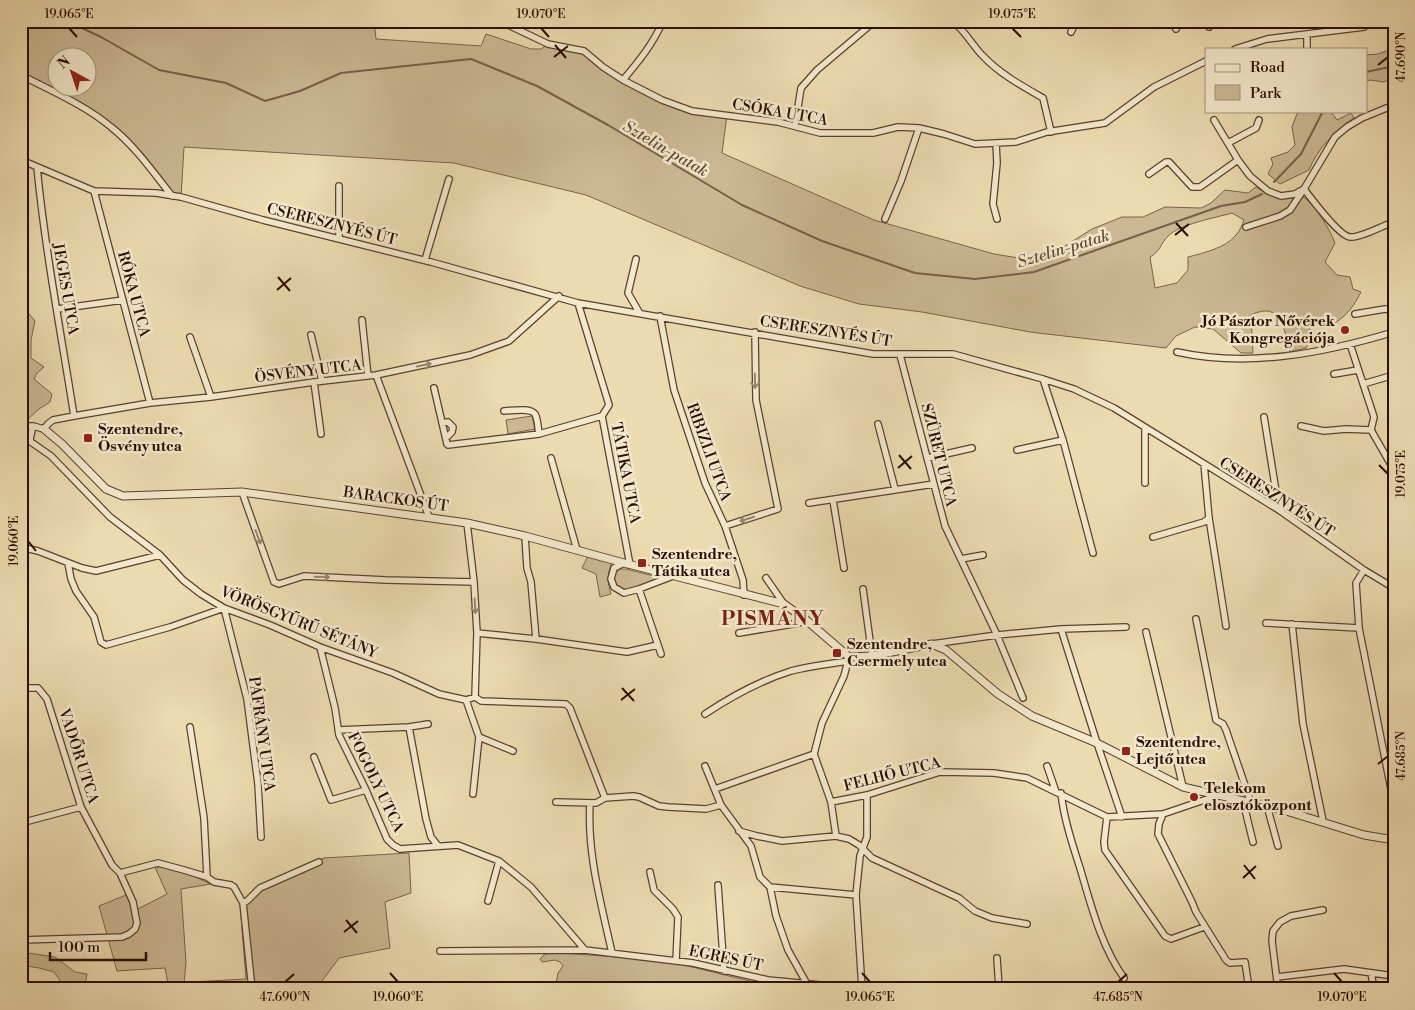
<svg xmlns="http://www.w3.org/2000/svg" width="1415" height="1010" viewBox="0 0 1415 1010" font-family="'Libre Bodoni',serif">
<rect width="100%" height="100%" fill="#ecdbb0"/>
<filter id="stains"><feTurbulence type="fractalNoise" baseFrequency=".004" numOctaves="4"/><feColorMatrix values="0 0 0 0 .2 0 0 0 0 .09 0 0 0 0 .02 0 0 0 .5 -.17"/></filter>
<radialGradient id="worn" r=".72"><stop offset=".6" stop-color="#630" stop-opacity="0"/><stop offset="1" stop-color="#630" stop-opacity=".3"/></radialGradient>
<path fill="#cbb892" stroke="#7a624a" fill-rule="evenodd" d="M 21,21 L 374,21 L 376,39 L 481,46 L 486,34 L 531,49 L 541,49 L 548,44 L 575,48 L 623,80 L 692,111 L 727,115 L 722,153 L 874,220 L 994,254 L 1031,260 L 1057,251 L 1092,229 L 1122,217 L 1143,217 L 1165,207 L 1201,208 L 1211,203 L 1225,190 L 1248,193 L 1256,187 C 1276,200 1281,200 1304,197 C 1318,210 1328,226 1335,243 L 1325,262 L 1337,275 L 1350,277 L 1353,289 L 1361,292 C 1354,306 1347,315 1335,323 L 1319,319 L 1310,327 L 1309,342 L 1306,348 L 1290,352 C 1284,330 1282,300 1251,315 L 1253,353 L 1241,353 L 1213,329 L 1195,327 L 1176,336 L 1166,348 L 1030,332 L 922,312 L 859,304 L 800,286 L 586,195 L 454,163 L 184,147 L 181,197 L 172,196 L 109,125 L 21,75 ZM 58,58 L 88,58 L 88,88 L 58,88 ZM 1232,213 L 1244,220 C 1242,225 1240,231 1236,235 C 1226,248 1203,253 1188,257 L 1188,270 L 1177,283 L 1155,288 L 1150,257 C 1161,251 1160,244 1168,236 C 1180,224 1215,218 1232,213 Z
M 1392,49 L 1394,50 L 1394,77 L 1384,82 L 1370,80 L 1366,82 L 1366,55 L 1378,54 Z
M 1298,111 L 1334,111 L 1332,113 L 1337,120 L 1351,113 L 1354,118 C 1335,131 1318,148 1309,170 L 1280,184 L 1268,174 L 1273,164 L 1271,158 L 1288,152 L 1295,145 L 1292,127 Z
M 21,284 L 25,284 L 25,309 L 35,321 L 31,340 L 31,358 L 44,367 L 37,373 L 34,379 L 52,394 L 50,402 L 39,409 L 29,418 L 21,419 Z
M 532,416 L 535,429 L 508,434 L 506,420 Z
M 588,556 L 612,562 C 607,575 607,581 611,594 L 600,597 L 596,574 L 582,568 Z
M 621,569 L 626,569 L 662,578 L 635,588 L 624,590 L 614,584 C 613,576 614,573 621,569 Z
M 409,853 L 411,893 L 385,902 L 390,948 L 339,958 L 319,985 L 318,989 L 169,989 L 165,968 L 117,971 L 99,906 L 126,895 L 134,911 L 167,894 L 154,865 L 157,860 L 211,884 L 181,889 L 186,962 L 184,984 L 191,982 L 246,979 L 240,903 L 260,888 L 324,858 Z
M 21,952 L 55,957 L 75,972 L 87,974 L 84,989 L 66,989 L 54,972 L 39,968 L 21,965 Z
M 560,953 L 619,957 L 676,963 L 766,985 L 765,988 L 746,985 L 745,989 L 570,989 L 556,984 L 558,973 L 563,966 L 560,962 L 555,960 L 542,962 L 540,959 L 545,954 Z"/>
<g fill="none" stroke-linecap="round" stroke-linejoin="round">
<path stroke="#775f47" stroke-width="2" d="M 67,21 L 101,37 L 159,70 L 226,83 L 265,101 L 300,91 L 341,73 L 471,59 L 537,86 L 608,125 L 742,205 L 822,241 L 915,273 L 975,279 L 1034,272 L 1221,206 L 1245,202 L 1262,194
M 1366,72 L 1394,66
M 1274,182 L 1301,154 L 1323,111"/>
<g stroke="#5a402e" stroke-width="8">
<path id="minor" d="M 500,21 L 548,44 L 584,51 L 603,67 L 623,80 L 662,100 L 692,111 L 778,122 L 820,133 L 873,133 L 898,127 L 919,128 L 944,134 L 975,144 L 1016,142 L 1047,132 L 1105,123 L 1154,87 L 1206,61
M 952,21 C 965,30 972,45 983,56 C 1000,74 1022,86 1043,98 L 1051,132
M 1172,21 L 1176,29
M 1209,27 L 1210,21
M 1071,32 L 1076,21
M 1307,34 L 1307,49
M 1235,49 L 1267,39 L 1364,27 L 1371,21
M 21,75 C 51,91 85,105 111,127 C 135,146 153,172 172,196
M 623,80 C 639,61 653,44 663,21
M 1214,120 L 1238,160
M 795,126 L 801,88 L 817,70 L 875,21
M 996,143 L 997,163 L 993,204 L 997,219
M 1228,143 L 1256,128 L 1259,120
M 21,160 L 94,191 L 156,193 L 181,197 L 263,220 L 431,262 L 578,303 L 873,354 L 953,354 L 1043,379 L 1074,389 L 1114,408 L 1279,510 L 1364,570 L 1394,588
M 37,167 C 45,250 61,333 74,416
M 1149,174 L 1166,162 L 1169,162 L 1192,187 L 1200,187 L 1238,160 L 1250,176 L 1268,191 L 1281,196 L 1295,194 L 1304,189 L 1335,137 L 1347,127 L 1362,118 L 1394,105
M 339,186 L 339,238
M 94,191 L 150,403
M 885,219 L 901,181 L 919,128
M 1246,227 L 1280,216 L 1290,210 L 1304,189 C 1311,198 1339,236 1350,237 C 1360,238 1380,227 1391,223
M 636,259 L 628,293 L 639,312
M 425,260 L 449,179
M 578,303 L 609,405 L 602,416 L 630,565
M 58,309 L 123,300
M 1355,314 L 1385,309 L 1394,310
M 660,316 L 674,390 L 705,483 L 725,526 L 743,580 L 744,595
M 362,320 L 368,376
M 311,335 L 322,381
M 190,337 L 211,397
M 1350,344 L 1374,417 L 1371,430 L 1394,470
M 1177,352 C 1249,368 1324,353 1394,332
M 900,355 L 945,526 L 997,635 L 1023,698
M 1334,374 L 1358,370
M 376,375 L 429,517
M 1043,379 L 1063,440 L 1093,553
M 314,382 L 321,434
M 1363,384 L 1394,375
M 434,388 L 447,444 L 448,445 L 539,434 L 602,416
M 504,411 C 511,411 530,407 535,414 C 538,419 538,429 539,434
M 1264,417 L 1279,510
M 442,423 L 448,422 L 453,427 L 452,432 L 446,438
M 878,424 L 895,489
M 21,426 L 33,426 L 44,429 L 48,424 L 53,420 L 74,416 L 150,403 L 211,397 L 314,382 L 376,375 L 470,355 L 509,341 L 559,296
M 33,426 L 30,439 L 31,442 L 51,456 L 110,517 L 160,555 L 183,580 L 201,594 L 224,608 L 270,625 L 320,647 L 393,673 L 439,694 L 466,700 L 475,697 L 481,701 L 566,704 L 570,708 L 605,798
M 1301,426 L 1324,431 L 1346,429 L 1371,430
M 1145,428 L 1145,483
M 1017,450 L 1063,440
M 551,458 L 577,550
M 928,458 L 972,448
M 1204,464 L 1209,518 L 1226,626
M 242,492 L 274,582 L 279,584 L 304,576 L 386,580 L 474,582
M 833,500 L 844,568
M 809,503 L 934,484
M 467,523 L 474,582 L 477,633
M 725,526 L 778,509 L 756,400 L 755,332
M 525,536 L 527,568 L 531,582 L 536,639
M 1153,537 L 1204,522 L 1209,518
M 21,547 L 38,551 L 82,568 L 96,571 L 160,555
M 961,559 L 983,555
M 68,563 L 71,579 L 76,591 L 94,617 L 101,642 L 106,645 L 170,627 L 224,608 L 247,699 L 258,784 L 261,837
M 624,563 L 614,568 L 611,579 L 614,587 L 624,593 L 639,589 L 673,576
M 1364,570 L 1356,583 L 1359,628 L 1394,804
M 766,578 L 784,604
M 639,589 L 661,654
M 863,589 L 872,656
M 1196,619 L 1216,720 L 1223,724 L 1226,730 L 1251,803
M 1266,623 L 1359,628
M 1292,624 L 1303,724 L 1323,821
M 1061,629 L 1097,743 L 1122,817
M 1146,632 L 1183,787
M 739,633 L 799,623 L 805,619
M 932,644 L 997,635 L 1061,629 L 1126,627
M 320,647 L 335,708 L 339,735 L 366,790 L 387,839 L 393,845 L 400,849 L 458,845 L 499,861 L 531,887 L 585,950
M 21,688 L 38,688 L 47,699 L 81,807 L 112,865 L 120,873 L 133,902 L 137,923 L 135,929 L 129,934 L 122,937 L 21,940
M 475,697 L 477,633 L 536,639 L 627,652 L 658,645
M 466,700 L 479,737 L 513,751
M 705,714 C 732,696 759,681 791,671 C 809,666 829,664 848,661
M 190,727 L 204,818 L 207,877
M 409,727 L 426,819 L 431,837 L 438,846
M 338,730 L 409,727 L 428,724
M 314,757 L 331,800 L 366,790
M 705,766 L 721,805 L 751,846 L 760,877 L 770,887 L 776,916 L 788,950 L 807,984
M 1047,766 L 1056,792
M 715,789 L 814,754
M 1061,793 C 1064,819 1072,843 1080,868 C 1091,905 1101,946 1124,978
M 473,794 L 479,737
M 1243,801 L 1253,842
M 556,802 L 596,803 L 605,798 L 633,796 L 639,797 L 659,806 L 668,807 L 706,809 L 721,805
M 831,802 L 867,795 L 940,772 L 994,773 L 1027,778 L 1107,817 L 1163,814 L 1216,796
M 590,803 C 587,854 601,903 612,953
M 1267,806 L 1278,846
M 1163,814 L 1159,824 L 1158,834 L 1192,902 L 1196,912 L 1226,960 L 1230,963 L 1245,962 L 1249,989
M 1107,817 L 1104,842 L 1105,850 L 1165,936 L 1171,939 L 1204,927
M 21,823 L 81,807
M 739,831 L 757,836 L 782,841 L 836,836 L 849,839 L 859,845 L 872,858 L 959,898 L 975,911 L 992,918 L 1027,924
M 836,836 L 831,802 L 814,754 L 822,723 L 844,676 L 849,657
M 650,872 L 654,890 L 673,909 L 678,917 L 676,961
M 120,873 L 158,863 L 184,870 L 207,877 L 214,882 L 231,885 L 234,887 L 243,903 L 252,989
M 718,885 L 724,971
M 770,887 L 856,895
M 488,901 L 499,861
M 243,903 L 247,901 L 260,888 L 319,862
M 440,951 L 585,950 L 693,963 L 768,980 L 863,989
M 997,958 L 999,989
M 1371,973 L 1374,989
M 1277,977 L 1344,969 L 1394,976
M 862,989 L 856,895 L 860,856 L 867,837 L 867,795
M 1278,989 L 1272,941 L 1273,931 L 1280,922 L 1291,916 L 1323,910"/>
</g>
<g stroke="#5a402e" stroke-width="9">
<path id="tertiary" d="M 44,429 L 62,444 L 106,489 L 123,496 L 242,492 L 467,523 L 525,536 L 624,563 L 784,604 L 805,619 L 849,657 L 872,656 L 932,644 L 946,650 L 998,694 L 1032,716 L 1097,743 L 1183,787 L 1283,810 L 1364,835 L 1394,840"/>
</g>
<use href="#minor" stroke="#f3e8cc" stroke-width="5.5"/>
<use href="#tertiary" stroke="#f3e8cc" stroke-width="7"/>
</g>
<defs><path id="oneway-shaft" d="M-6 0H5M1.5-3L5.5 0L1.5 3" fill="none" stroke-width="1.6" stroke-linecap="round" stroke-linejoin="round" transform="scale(1.25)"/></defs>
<g stroke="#998571">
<use href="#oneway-shaft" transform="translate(424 365) rotate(-12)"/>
<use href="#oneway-shaft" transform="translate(755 381) rotate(89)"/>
<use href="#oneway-shaft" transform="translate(747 519) rotate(162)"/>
<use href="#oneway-shaft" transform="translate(258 537) rotate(70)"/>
<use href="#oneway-shaft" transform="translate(322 577) rotate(1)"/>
<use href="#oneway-shaft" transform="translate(475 606) rotate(87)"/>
</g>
<path fill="none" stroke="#2a0d02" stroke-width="2" d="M 69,28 L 77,37M 541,28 L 549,37M 1012,28 L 1021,37M 555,45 L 566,58M 554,57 L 568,46M 1378,65 L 1388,57M 1176,223 L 1188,236M 1175,235 L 1189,224M 278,277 L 290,291M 277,290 L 291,278M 899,455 L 911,469M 1379,465 L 1388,474M 898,468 L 912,456M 28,541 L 36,551M 622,688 L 634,701M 621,700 L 635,689M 1378,764 L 1388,756M 1244,865 L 1255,879M 1243,878 L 1256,866M 346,920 L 357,933M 344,932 L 358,921M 390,973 L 398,982M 862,973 L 870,982M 1334,973 L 1342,982M 285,982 L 294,974M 1118,982 L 1127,974"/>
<g fill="#8f2418" stroke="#f3e8cc" stroke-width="2">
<circle cx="1345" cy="330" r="5"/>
<rect x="83" y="433" width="10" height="10" rx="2.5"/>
<rect x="637" y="558" width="10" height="10" rx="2.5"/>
<rect x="832" y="648" width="10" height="10" rx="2.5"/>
<rect x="1121" y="746" width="10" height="10" rx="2.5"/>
<circle cx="1194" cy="797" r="5"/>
</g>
<g text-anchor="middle" stroke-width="5" stroke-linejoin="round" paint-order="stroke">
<g font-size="15" fill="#2a0d02" stroke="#f3e8cc">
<text transform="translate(780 112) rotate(10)" y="5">CSÓKA UTCA</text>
<text transform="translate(332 224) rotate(14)" y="5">CSERESZNYÉS ÚT</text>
<text transform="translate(66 289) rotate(80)" y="5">JEGES UTCA</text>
<text transform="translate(134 294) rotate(75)" y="5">RÓKA UTCA</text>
<text transform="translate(826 331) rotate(9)" y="5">CSERESZNYÉS ÚT</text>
<text transform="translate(308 371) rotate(-7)" y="5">ÖSVÉNY UTCA</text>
<text transform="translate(709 452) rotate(70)" y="5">RIBIZLI UTCA</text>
<text transform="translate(939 455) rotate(76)" y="5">SZÜRET UTCA</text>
<text transform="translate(626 473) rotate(79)" y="5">TÁTIKA UTCA</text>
<text transform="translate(1277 497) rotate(33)" y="5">CSERESZNYÉS ÚT</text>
<text transform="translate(396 499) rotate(8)" y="5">BARACKOS ÚT</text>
<text transform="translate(299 622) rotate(22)" y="5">VÖRÖSGYŰRŰ SÉTÁNY</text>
<text transform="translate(262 734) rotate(82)" y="5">PÁFRÁNY UTCA</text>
<text transform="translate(79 756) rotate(72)" y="5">VADŐR UTCA</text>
<text transform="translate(892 774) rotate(-14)" y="5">FELHŐ UTCA</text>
<text transform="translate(376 782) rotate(64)" y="5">FOGOLY UTCA</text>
<text transform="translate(726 958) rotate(12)" y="5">EGRES ÚT</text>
</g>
<g font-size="15" font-weight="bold" fill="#2a0d02" stroke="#f3e8cc" text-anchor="start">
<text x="1335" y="326" text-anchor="end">Jó Pásztor Nővérek<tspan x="1335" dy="17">Kongregációja</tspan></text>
<text x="98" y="434">Szentendre,<tspan x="98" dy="17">Ösvény utca</tspan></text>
<text x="652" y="559">Szentendre,<tspan x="652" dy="17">Tátika utca</tspan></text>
<text x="847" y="649">Szentendre,<tspan x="847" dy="17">Csermely utca</tspan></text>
<text x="1136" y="747">Szentendre,<tspan x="1136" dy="17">Lejtő utca</tspan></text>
<text x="1204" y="793">Telekom<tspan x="1204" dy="17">elosztóközpont</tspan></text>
</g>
<g font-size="16" font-style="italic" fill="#644a36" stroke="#f3e8cc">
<text transform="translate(666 148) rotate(30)" y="6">Sztelin-patak</text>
<text transform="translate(1063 248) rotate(-17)" y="6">Sztelin-patak</text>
</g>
<g font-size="20" font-weight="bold" letter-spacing="1" fill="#7a1f14" stroke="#f3e8cc">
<text x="773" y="625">PISMÁNY</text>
</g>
</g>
<rect width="1415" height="1010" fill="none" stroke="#ecdbb0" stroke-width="55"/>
<rect x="1205" y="48" width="162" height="65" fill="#f3e8cc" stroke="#a3907b"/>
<rect x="1215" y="64" width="25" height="8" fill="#f3e8cc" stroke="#a3907b"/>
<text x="1250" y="72" font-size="15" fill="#2a0d02">Road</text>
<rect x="1215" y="85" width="25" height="15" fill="#cbb892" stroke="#a3907b"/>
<text x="1250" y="98" font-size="15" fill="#2a0d02">Park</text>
<g transform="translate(72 72) rotate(320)"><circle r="24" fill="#f3e8cc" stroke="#a3907b"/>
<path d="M0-4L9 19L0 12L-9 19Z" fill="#8f2418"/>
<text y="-8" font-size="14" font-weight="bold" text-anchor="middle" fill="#2a0d02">N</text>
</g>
<path d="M50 952v8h96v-8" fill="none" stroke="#2a0d02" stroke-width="2.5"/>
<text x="58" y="952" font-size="15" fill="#2a0d02" stroke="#f3e8cc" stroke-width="4" paint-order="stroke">100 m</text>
<rect x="28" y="28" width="1360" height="954" fill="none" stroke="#2a0d02" stroke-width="2"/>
<g font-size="12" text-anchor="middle" fill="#2a0d02">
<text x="69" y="18">19.065°E</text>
<text x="541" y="18">19.070°E</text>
<text x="1012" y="18">19.075°E</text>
<text transform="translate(1401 57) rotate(-90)" y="4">47.690°N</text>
<text transform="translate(1401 474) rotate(-90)" y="4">19.075°E</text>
<text transform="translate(14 541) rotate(-90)" y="4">19.060°E</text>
<text transform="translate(1401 756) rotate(-90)" y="4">47.685°N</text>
<text x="285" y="1001">47.690°N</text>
<text x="398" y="1001">19.060°E</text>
<text x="870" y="1001">19.065°E</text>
<text x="1118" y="1001">47.685°N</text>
<text x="1342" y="1001">19.070°E</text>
</g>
<rect width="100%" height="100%" filter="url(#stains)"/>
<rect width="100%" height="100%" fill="url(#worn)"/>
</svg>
